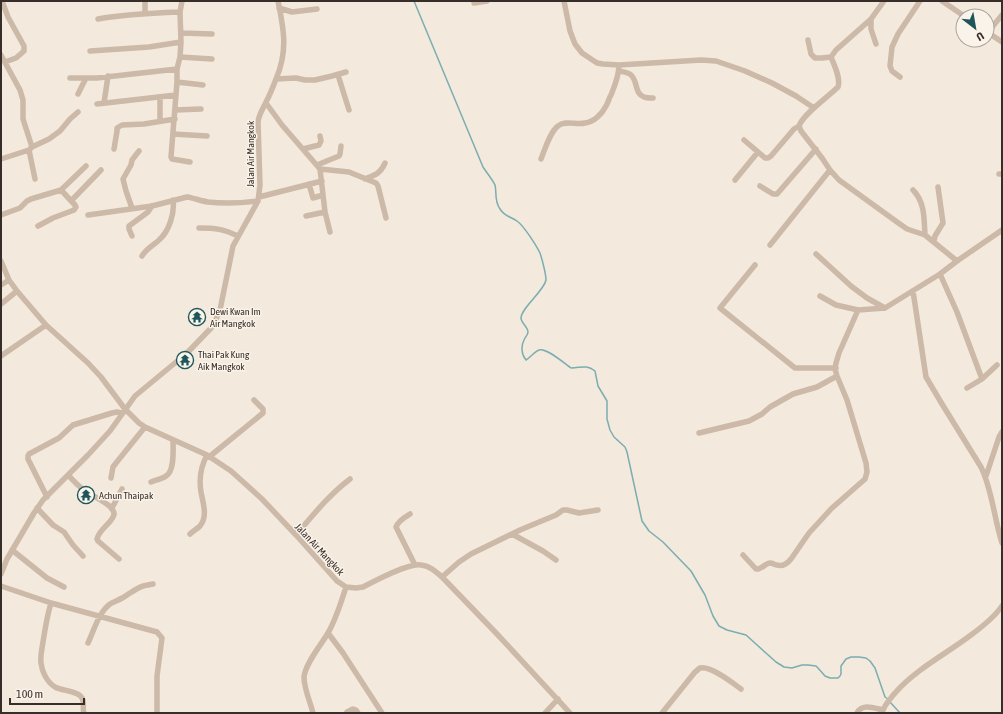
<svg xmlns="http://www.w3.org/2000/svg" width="1003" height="714" viewBox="0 0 1003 714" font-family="'Asap Condensed',sans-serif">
<rect width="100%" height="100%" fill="#f3e9dd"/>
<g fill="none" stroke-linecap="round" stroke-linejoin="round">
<path stroke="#7badb1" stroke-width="1.5" d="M 414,1 L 483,167 C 487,173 492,179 495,185 C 497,193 494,201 500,209 C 505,217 510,216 517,221 C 524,226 536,245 540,253 C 542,259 546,274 546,280 C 544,291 521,308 521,318 C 521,323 528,327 528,332 C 528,335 525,337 524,340 C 521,346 521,354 526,360 C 531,357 534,352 539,350 C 546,347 565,364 571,368 C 581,368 586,364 595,371 L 598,386 L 607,401 L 607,419 L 610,430 L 614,437 L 625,447 L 627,452 L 642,521 L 649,531 L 663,542 L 691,571 L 705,595 L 713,616 L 719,626 L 727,630 L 746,635 L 776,662 L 784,667 L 792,668 L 802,665 L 808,665 L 816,666 L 818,668 L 825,676 L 830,678 L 838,678 L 840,676 L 841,674 L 841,666 L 846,659 L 851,657 L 859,657 L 866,658 L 870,661 L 875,668 L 885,697 L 888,699
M 890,702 L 900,713"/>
<path stroke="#ccb9a8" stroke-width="5.5" d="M 2,1 L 8,17 L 24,46 L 24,51 L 16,58 L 5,62
M 182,1 L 180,12 L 181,42 L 180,57 L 177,69 L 177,82 L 171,157 L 172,159 L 190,162
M 564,1 L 570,31 L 575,44 L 582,53 L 597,63 L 603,64 L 619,65 L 701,60 L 716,61 L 745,71 L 772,83 L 796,96 L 814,108
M 884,1 L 871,19 L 836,50 L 831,57 C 834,65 841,78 838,87 C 828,97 803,114 799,126 L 801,131 L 822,158 L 830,170 L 839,180 L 897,222 L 907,229 L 925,235 L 957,261
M 942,1 L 964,16
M 474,3 L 487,1
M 279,8 L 292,12 L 317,9
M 145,13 L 145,1
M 98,19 C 125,14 153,13 180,12
M 871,19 L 871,29 L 876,44
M 987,32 L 1002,42
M 181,33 L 212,34
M 989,33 L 993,26 L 1002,15
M 808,40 L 811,54 L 815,58 L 822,58 L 831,57
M 90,51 L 149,47 L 181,42
M 1,55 L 20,90 L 23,100 L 23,119 L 32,147 L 29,150 L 1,159
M 180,57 L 212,59
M 619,71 C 623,72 628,72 631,75 C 638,81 634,93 644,97 C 646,98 650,98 653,98
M 338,75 L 349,110
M 900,77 L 892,71 L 890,66 L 892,47 L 898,34 L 920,1
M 70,78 L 97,78 L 177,69
M 276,79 L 296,78 L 305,80 L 315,80 L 332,76 L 346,72
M 177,82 L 203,85
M 78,94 L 86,78
M 160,97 L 160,121
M 104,103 L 108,76
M 266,103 L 282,125 L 320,169 L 325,212 L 330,232
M 97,104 L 176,95
M 175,110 L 201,109
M 173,134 L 207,136
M 744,140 L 765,158 L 768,158 L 771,156 L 794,129 L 799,126
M 32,147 L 49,139 L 60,131 L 70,119 L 78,112
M 114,149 L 117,131 L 117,128 L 122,125 L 144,124 L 175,119
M 303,149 L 319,145 L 321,141 L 320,136
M 29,150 L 35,179
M 541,159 C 545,149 550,132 558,126 C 565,120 576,125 585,123 C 594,122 602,114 606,106 C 608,103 609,98 611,95 C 615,85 619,76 619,65
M 317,165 L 339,156 L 340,154 L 341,146
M 320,169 L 349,172 L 376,183 L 378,186 L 386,218
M 999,174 L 1002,174
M 365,179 C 375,175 380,174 385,163
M 735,180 L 758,152
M 309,184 L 313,198 L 323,195
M 760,186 L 773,194 L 777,194 L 816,149
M 913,190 C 925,202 924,219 925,235
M 259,197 L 322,181
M 71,201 L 101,170
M 132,208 L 126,191 L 123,179 L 131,165 L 132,160 L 139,151
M 1,215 L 20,208 L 27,201 L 31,199 L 61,190 L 86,166
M 88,215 L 152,206 L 187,197 C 194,198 201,201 208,202 C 225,204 242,203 258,201
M 306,216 L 325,212
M 38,226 L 53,218 L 74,210 L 76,207 L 75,205 L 61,190
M 199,228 C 216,228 223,229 238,236
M 132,236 L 129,229 L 129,226 L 148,212 L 152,206
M 934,241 L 935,236 L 943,223 L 938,187
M 770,245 L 830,170
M 816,254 L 851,286 L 867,298 L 885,308
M 142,256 C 146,249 152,246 158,241 C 169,232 175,213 173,200
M 1,261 L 9,280 L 17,291 L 46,325 L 88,363 L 101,377 L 125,409 L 139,423 L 145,427 L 207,455 L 231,471 L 262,499 L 296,535 L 337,581 L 346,587 L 356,588 L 363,587 C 375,581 408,563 421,565 C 430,566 435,571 442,577 L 497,634 L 570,713
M 755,265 L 720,308 L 795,368 L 836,368
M 940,274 L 957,312 L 982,379
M 1,285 L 9,280
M 913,291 L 926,377 L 942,404 L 981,467 C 992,489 994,518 1002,543
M 820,296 L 836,305 L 858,310
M 1,304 L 17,291
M 1,356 L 46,325
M 967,388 L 982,379 L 997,365
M 699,433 L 749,421 L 762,414 L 770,407 L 793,394 L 817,387 L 837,376
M 209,457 L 263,413 L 263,409 L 254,400
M 68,475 C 73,480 78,486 84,490 C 90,495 120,507 113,517 C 109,525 99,530 97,539 L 98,541 L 119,559
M 986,476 L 999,437 L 1002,432
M 111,478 L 113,467 L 116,463 L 145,427
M 151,482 C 156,480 162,479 166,476 C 175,471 173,449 173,440
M 47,497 L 28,459 L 28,456 L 29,454 L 59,438 L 73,425 L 112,413 L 117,412 L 122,413
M 37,508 L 53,525 L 64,532 L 73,545 L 83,556
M 112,508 L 122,489
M 410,514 C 405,517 398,521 396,527 L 415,565
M 190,534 C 193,531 197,529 200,526 C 208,516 203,503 201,492 C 199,480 201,466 207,455
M 512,534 L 543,551 L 556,560
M 296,535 C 313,515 329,495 350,479
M 12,550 L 47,578 L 64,587
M 743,555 L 756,569 L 758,569 C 762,568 767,563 770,563 C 773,563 775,565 777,565 C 783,567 787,564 791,559 L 809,533 L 832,508 L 865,479 L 867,472 L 866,463 L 847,400 L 837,376 L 835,369 L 836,363 L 839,353 L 858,310 L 885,308 L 940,274 L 957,261 L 1002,230
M 1,574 L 7,559 L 34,513 L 43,500 L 88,455 L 110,431 L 135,396 L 187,353 L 213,326 L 220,310 L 233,246 L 258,201 L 260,185 L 258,122 C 259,114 263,109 266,102 C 270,95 273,87 276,79 C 288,51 284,30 278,1
M 442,577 L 459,562 L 471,554 L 520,530 L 556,515 L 563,510 L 567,510 L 579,513 L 598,510
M 1,586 L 51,603 L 157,632 L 162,638 L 157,676 L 157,713
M 51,603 C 47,616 45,629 43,642 C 42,649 40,656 41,663 C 42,672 47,682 55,687 C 62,691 79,691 82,698 C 85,702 82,708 84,713
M 328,633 L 343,653 L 382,713
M 88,643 C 94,630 99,612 110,604 C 115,601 122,599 127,595 C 138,588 140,586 153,584
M 347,712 L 353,709 L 356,710 L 358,713
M 313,713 C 310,701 304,689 304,677 C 305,664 321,645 328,633 C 336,619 341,603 346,587
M 545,713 L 558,699
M 662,713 L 695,672 C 697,671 698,669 700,668 C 710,665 733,683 741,689
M 857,713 C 862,703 874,708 883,710
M 882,713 C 884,705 890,699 895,693 C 916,669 946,654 971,635 C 982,627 994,618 1002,606"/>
</g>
<defs>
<g id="temple-ring" transform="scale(0.9)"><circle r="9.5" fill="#faf3e9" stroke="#1d555b" stroke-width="1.5"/><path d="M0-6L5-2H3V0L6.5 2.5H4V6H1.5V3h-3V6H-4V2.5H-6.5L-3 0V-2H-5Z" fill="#1d555b"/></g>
</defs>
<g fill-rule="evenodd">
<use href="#temple-ring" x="197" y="317"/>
<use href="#temple-ring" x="185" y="360"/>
<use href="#temple-ring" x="86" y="495"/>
</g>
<g text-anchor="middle" stroke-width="3" stroke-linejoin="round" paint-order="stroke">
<g font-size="10" fill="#382e29" stroke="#faf3e9">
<text transform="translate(250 154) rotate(-90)" y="4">Jalan Air Mangkok</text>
<text transform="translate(320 549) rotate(47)" y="4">Jalan Air Mangkok</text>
</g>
<g font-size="10" fill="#382e29" stroke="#faf3e9" text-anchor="start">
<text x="210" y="315">Dewi Kwan Im<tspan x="210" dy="12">Air Mangkok</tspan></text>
<text x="198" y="358">Thai Pak Kung<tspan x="198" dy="12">Aik Mangkok</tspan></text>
<text x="99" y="499">Achun Thaipak</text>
</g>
</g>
<rect width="1003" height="714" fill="none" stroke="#382e29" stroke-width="4"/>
<g transform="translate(975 28) rotate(149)"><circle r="19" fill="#faf3e9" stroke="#aca49c"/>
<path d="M0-3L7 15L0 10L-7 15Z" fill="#1d555b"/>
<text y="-6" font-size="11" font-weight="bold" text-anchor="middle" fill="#382e29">U</text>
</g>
<path d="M10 698v6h74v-6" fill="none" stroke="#382e29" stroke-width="2"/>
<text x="16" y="698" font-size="12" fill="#382e29" stroke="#faf3e9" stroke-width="3" paint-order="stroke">100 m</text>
</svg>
